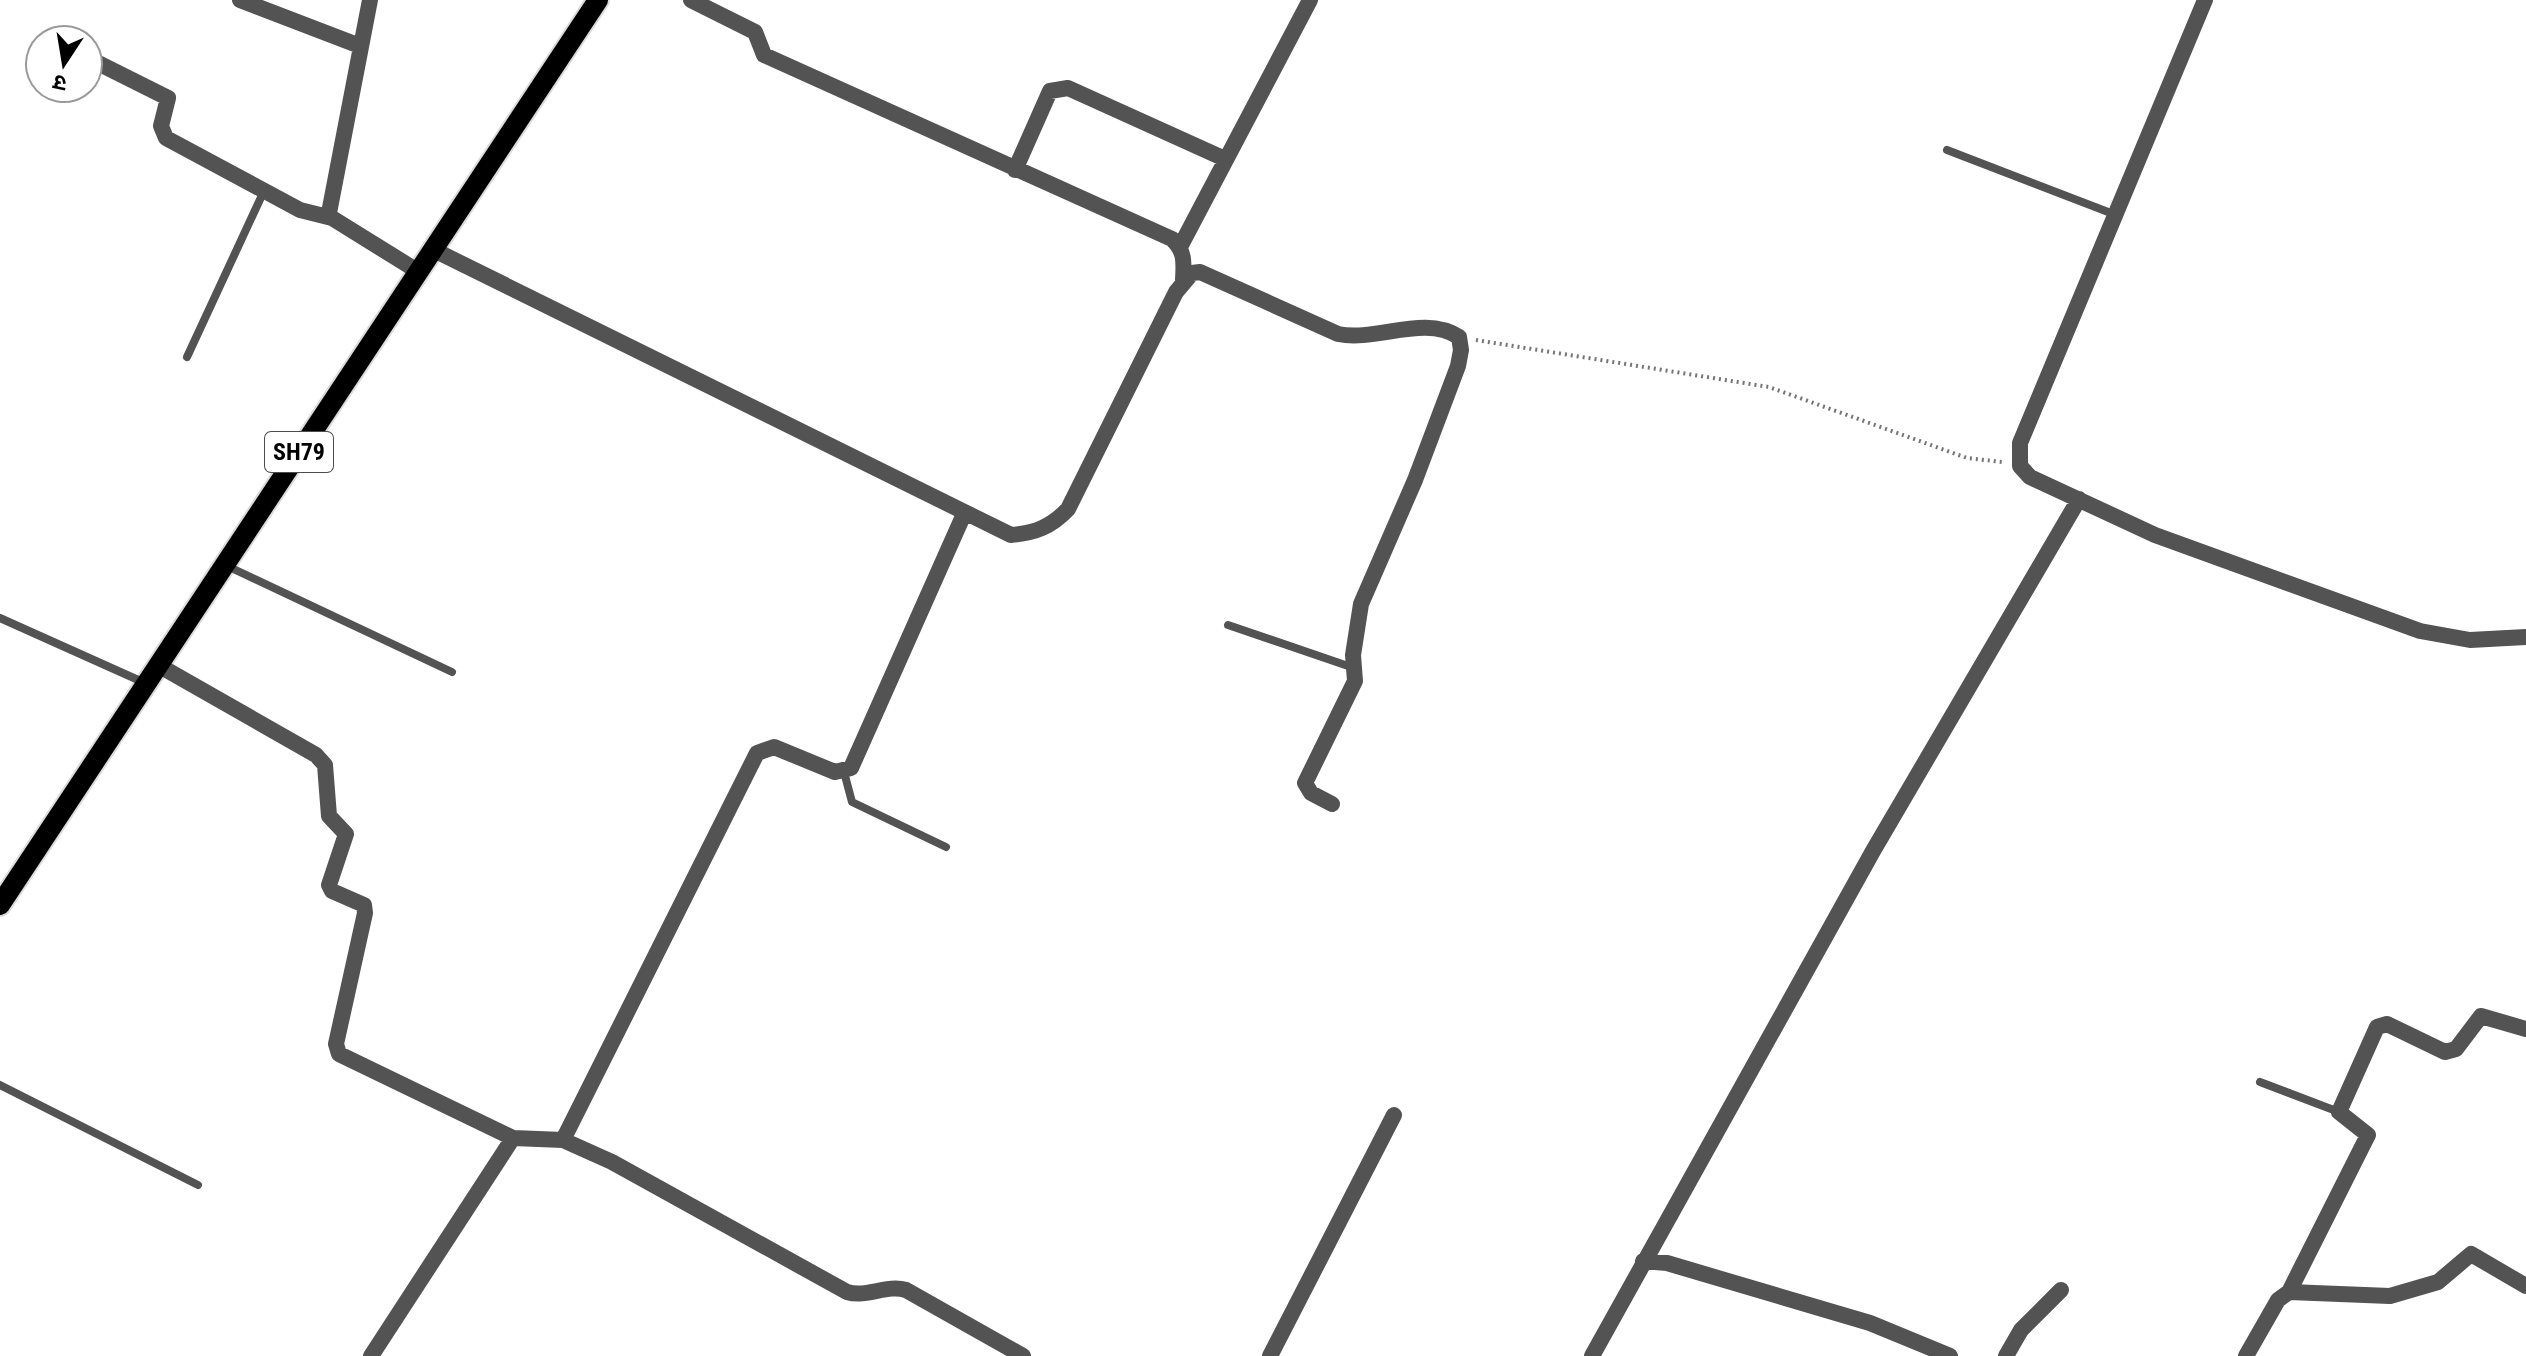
<svg xmlns="http://www.w3.org/2000/svg" width="2526" height="1356" viewBox="0 0 2526 1356" font-family="'Roboto Condensed','Noto Sans Devanagari',sans-serif">
<rect width="100%" height="100%" fill="#fff"/>
<g fill="none" stroke-linecap="round" stroke-linejoin="round">
<g stroke="#dbdbdb" stroke-width="24">
<path id="primary" d="M 0,905 L 598,0"/>
</g>
<path stroke="#757575" stroke-width="4" stroke-dasharray="2 4" stroke-linecap="butt" d="M 1476,340 L 1769,387 L 1967,458 L 2002,462"/>
<path stroke="#535353" stroke-width="8" d="M 1947,150 L 2116,215
M 187,357 L 263,193
M 225,565 L 452,672
M 0,618 L 145,683
M 1228,625 L 1354,668
M 844,772 L 852,802 L 946,847
M 2260,1082 L 2339,1112
M 0,1085 L 198,1185"/>
<path stroke="#535353" stroke-width="16" d="M 240,0 L 360,46
M 370,0 L 329,213 L 332,218 L 419,272
M 691,0 L 755,32 L 764,55 L 1172,239 C 1185,251 1184,262 1183,280
M 2205,0 L 2020,443 L 2020,466 L 2030,477 L 2155,535 L 2420,631 L 2470,640 L 2526,637
M 88,58 L 168,98 L 161,126 L 166,138 L 300,210 L 332,218
M 1015,170 L 1050,91 L 1068,88 L 1225,159
M 1180,247 L 1310,0
M 434,250 L 1011,535 C 1035,533 1051,527 1068,509 L 1176,292 L 1192,273 L 1200,272 L 1338,334 C 1377,342 1424,314 1459,337 L 1461,350 L 1458,366 L 1415,480 L 1361,604 L 1353,655 L 1355,681 L 1305,783 L 1311,793 L 1332,804
M 158,665 L 316,755 L 325,765 L 329,816 L 346,834 L 329,885 L 332,891 L 364,905 L 365,913 L 336,1044 L 339,1054 L 513,1138
M 563,1140 L 757,753 L 774,747 L 835,772 L 851,768 L 964,514
M 1643,1261 L 1667,1263 L 1870,1323 L 1950,1356
M 2289,1292 L 2368,1135 L 2339,1112 L 2377,1027 L 2387,1024 L 2445,1052 L 2456,1049 L 2481,1016 L 2526,1029
M 371,1356 L 513,1138 L 563,1140 L 612,1162 L 847,1292 C 867,1298 887,1284 906,1290 L 1023,1356
M 1270,1356 L 1394,1115
M 1592,1356 L 1873,851 L 2079,499
M 2006,1356 L 2021,1330 L 2061,1290
M 2246,1356 L 2278,1300 L 2289,1292 L 2390,1296 L 2438,1282 L 2471,1254 L 2526,1286"/>
<use href="#primary" stroke="#000" stroke-width="20"/>
</g>
<g text-anchor="middle" stroke-width="7" stroke-linejoin="round" paint-order="stroke">
<rect fill="#fff" stroke="#4c4c4c" stroke-width="2" x="265" y="432" width="68" height="40" rx="6"/>
<g font-size="24" font-weight="bold" fill="#000">
<text x="299" y="460">SH79</text>
</g>
</g>
<g transform="translate(64 64) rotate(192)"><circle r="38" fill="#ffffff" stroke="#999999" stroke-width="2"/>
<path d="M0-6L14 30L0 20L-14 30Z" fill="#000000"/>
<text y="-12" font-size="22" font-weight="bold" text-anchor="middle" fill="#000000">उ</text>
</g>
</svg>
